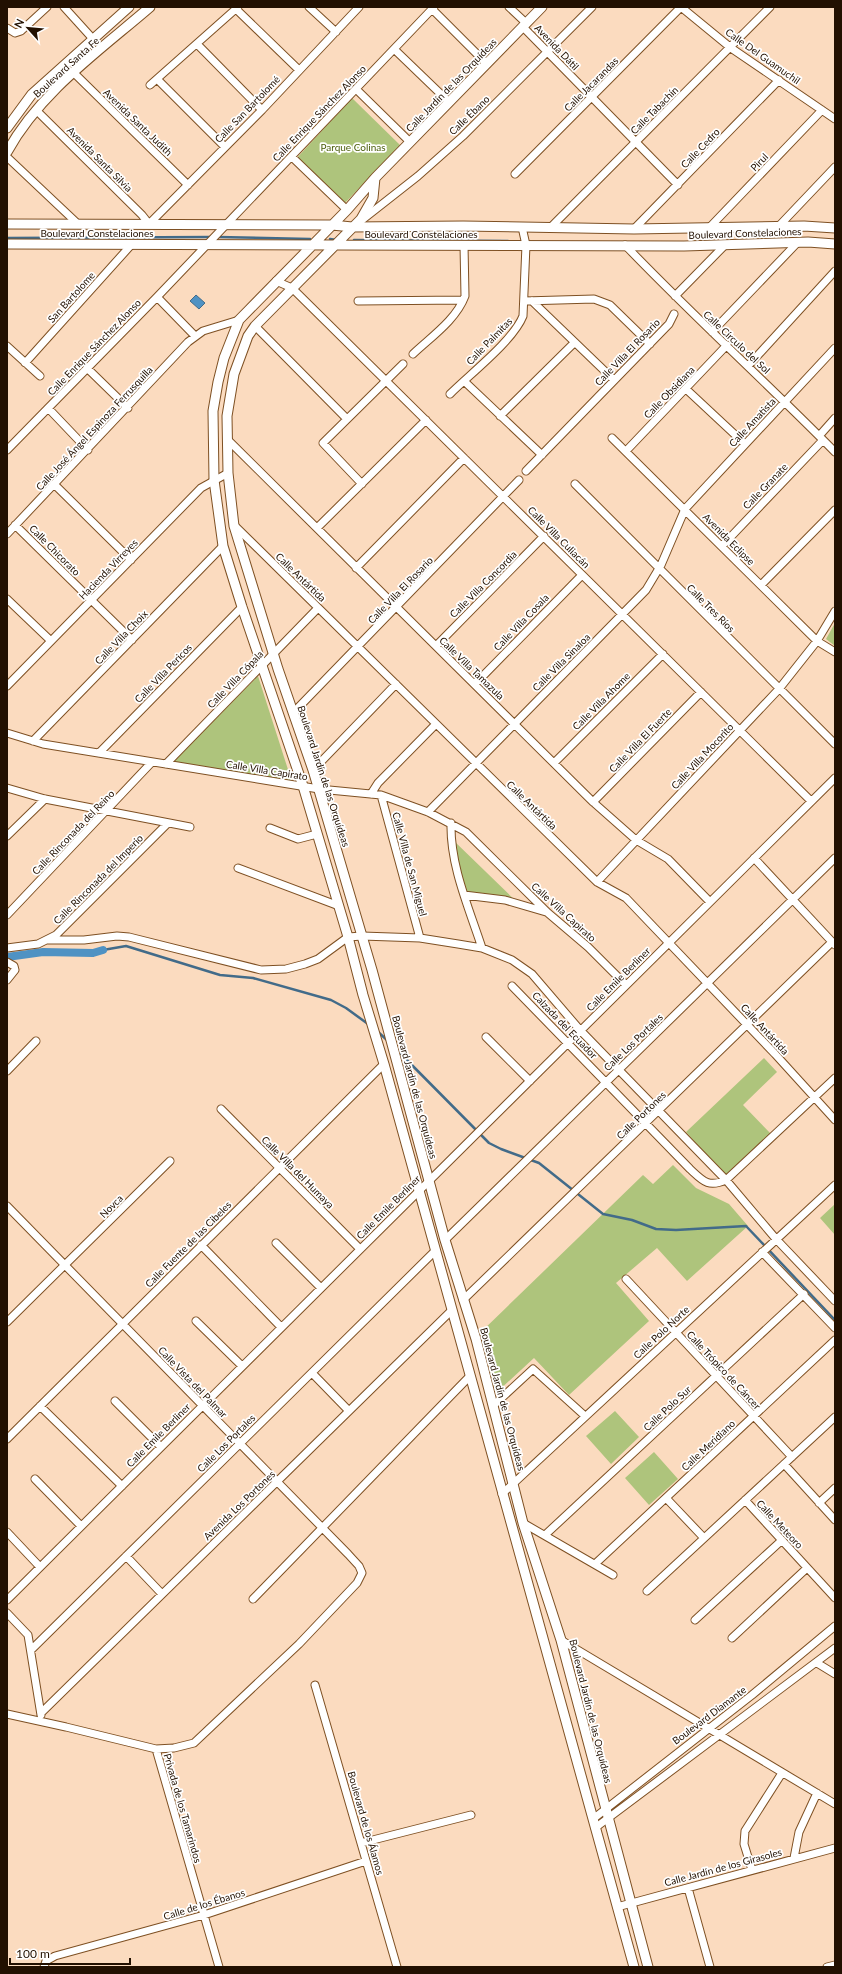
<svg xmlns="http://www.w3.org/2000/svg" width="842" height="1974" viewBox="0 0 842 1974" font-family="Lato,sans-serif">
<rect width="100%" height="100%" fill="#fbdbbf"/>
<path fill="#aec47c" d="M 352,98 L 400,145 L 343,205 L 295,160 Z
M 835,623 L 835,646 L 826,639 Z
M 258,676 L 292,782 L 171,764 Z
M 452,839 L 522,907 L 493,897 L 459,894 Z
M 764,1058 L 777,1072 L 743,1105 L 771,1134 L 725,1176 L 686,1132 Z
M 673,1165 L 696,1188 L 729,1204 L 748,1226 L 687,1281 L 657,1248 L 616,1283 L 649,1321 L 569,1395 L 534,1358 L 496,1393 L 480,1333 L 643,1175 L 653,1184 Z
M 835,1204 L 835,1235 L 820,1218 Z
M 615,1411 L 639,1437 L 611,1464 L 586,1436 Z
M 654,1452 L 678,1479 L 649,1505 L 625,1478 Z"/>
<path fill="#4f92c3" stroke="#426b89" d="M 196,295 L 205,303 L 199,309 L 190,301 Z"/>
<g fill="none" stroke-linecap="round" stroke-linejoin="round">
<path stroke="#426b89" stroke-width="2.5" d="M 217,237 L 310,239
M 7,238 L 212,237
M 330,239 L 337,240
M 354,240 L 508,241
M 103,950 L 126,946 L 220,975 L 253,978 L 331,1000 L 346,1008 L 368,1024
M 377,1031 L 388,1041
M 396,1049 L 489,1143 L 501,1149 L 539,1163 L 603,1214 L 632,1220 L 656,1229 L 676,1230 L 746,1226 L 835,1320"/>
<path stroke="#4f92c3" stroke-width="8" d="M 7,957 L 43,952 L 93,953 L 103,950"/>
<g stroke="#7e5023" stroke-width="9">
<path id="minor" d="M 64,7 L 93,39
M 309,7 L 336,32
M 509,7 L 526,23
M 681,7 L 731,48 L 835,119
M 236,9 L 299,70
M 432,9 L 487,64
M 523,27 L 678,185
M 7,28 L 15,33 L 21,31 L 47,7
M 197,44 L 262,110
M 394,49 L 449,102
M 74,73 L 188,185
M 157,79 L 225,147
M 150,85 L 238,7
M 356,89 L 410,142
M 36,110 L 142,215 L 149,224 L 262,110 L 359,7
M 7,157 L 78,224
M 292,157 L 347,210
M 515,174 L 681,7
M 362,220 L 418,176 L 463,136 L 592,7
M 551,227 L 770,7
M 778,227 L 835,167
M 709,228 L 822,110
M 634,229 L 779,80
M 625,245 C 693,316 766,382 835,452
M 276,281 L 292,288 L 811,801
M 675,296 L 725,245
M 157,297 L 195,336
M 358,301 L 463,300
M 524,301 L 594,299 L 610,305 L 650,344
M 532,301 L 614,380
M 255,326 L 347,419
M 712,332 L 798,242
M 7,346 L 40,376
M 413,354 C 431,337 456,320 465,296 L 464,245
M 25,363 L 132,244
M 748,366 L 835,271
M 87,368 L 128,408
M 464,381 L 542,455
M 686,389 L 745,444
M 450,394 C 470,374 513,341 523,316 L 526,245 L 522,227
M 48,408 L 88,450
M 500,416 L 574,343
M 819,436 L 835,418
M 612,438 L 817,641 L 835,652
M 227,439 L 593,802 L 636,840 L 668,859 L 710,902
M 7,450 L 157,297 L 434,7
M 626,451 L 727,345
M 526,471 L 669,324 L 674,314
M 362,484 L 323,443 L 403,364
M 575,484 L 835,744
M 55,485 L 131,560
M 15,525 L 132,640
M 235,526 L 597,882 L 626,898 L 775,1054 L 835,1120
M 317,528 L 426,420
M 7,534 L 188,342 L 203,331 L 239,320
M 722,546 L 823,440
M 356,568 L 464,458
M 761,585 L 835,510
M 7,599 L 51,641
M 436,646 L 544,536
M 475,684 L 582,575
M 7,686 L 201,488 L 228,473
M 293,713 L 519,480
M 7,733 L 43,744 L 319,789 L 381,795 L 428,812 L 466,832 L 548,913 L 588,947 L 626,985
M 33,741 L 223,546
M 99,753 L 242,607
M 554,763 L 663,654
M 166,764 L 318,608
M 313,770 L 396,684
M 7,788 L 45,799 L 190,827
M 371,794 L 378,783 L 436,724
M 381,795 L 420,938
M 593,802 L 701,692
M 428,812 L 646,590 L 661,565 L 685,509 L 835,348
M 451,823 C 450,866 469,908 482,948
M 270,828 L 298,839 L 317,834
M 7,836 L 45,799
M 754,858 L 835,945
M 238,868 L 339,906
M 597,882 L 779,689 L 817,641 L 835,611
M 464,895 L 505,900 L 546,912
M 7,915 L 152,762
M 49,940 L 84,940 L 117,936 L 129,937 L 261,970 L 286,969 L 305,964 L 318,959 L 348,937 L 362,936 L 420,938 L 458,944 L 482,948 L 512,960 L 532,974 L 580,1030 L 726,1180 L 776,1239 L 835,1301
M 7,948 L 38,944 L 56,935 L 168,823
M 7,962 L 14,966 L 15,970 L 7,980
M 512,986 L 690,1169 C 703,1181 708,1188 726,1180 L 835,1078
M 486,1037 L 530,1081
M 7,1071 L 36,1041
M 221,1109 L 360,1249
M 7,1206 L 348,1554 L 359,1566 L 362,1573 L 357,1583 L 299,1644 L 194,1743 L 174,1748 L 156,1749 L 66,1727 L 7,1714
M 445,1240 L 835,858
M 276,1243 L 321,1288
M 201,1245 L 281,1327
M 762,1252 L 835,1328
M 626,1279 L 792,1457
M 463,1300 L 832,942
M 196,1321 L 242,1366
M 7,1322 L 170,1161
M 312,1373 L 349,1411
M 115,1401 L 161,1447
M 494,1405 L 533,1369 L 585,1416
M 40,1406 L 122,1486
M 7,1439 L 384,1064
M 784,1464 L 835,1520
M 35,1479 L 81,1526
M 502,1494 L 835,1185
M 666,1498 L 704,1538
M 745,1500 L 835,1598
M 819,1503 L 835,1488
M 523,1523 L 613,1575
M 7,1532 L 40,1567
M 545,1535 L 804,1294
M 126,1556 L 162,1594
M 595,1564 L 835,1340
M 647,1591 L 835,1417
M 253,1599 L 469,1377
M 7,1600 L 835,778
M 7,1613 L 28,1635 L 41,1715
M 695,1620 L 781,1541
M 732,1638 L 807,1568
M 561,1640 L 835,1804
M 31,1650 L 435,1251
M 817,1663 L 835,1674
M 315,1685 L 397,1967
M 41,1713 L 451,1311
M 156,1749 L 219,1967
M 593,1819 L 752,1695 L 835,1626
M 595,1828 L 835,1648
M 361,1843 L 471,1815
M 794,1858 L 799,1832 L 817,1793
M 752,1870 L 744,1844 L 745,1831 L 782,1773
M 688,1888 L 710,1967
M 617,1907 L 835,1848
M 44,1967 L 46,1961 L 55,1956 L 204,1915 L 366,1861
M 827,1967 L 835,1965"/>
</g>
<g stroke="#7e5023" stroke-width="11">
<path id="tertiary" d="M 542,7 L 375,178 L 347,210 L 239,320 L 224,358 L 218,382 L 213,411 L 214,480 L 223,546 L 242,607 L 303,786 L 348,937 L 363,995 L 384,1064 L 634,1967
M 7,128 L 32,94 L 129,7
M 7,152 C 40,92 99,51 150,7
M 375,178 L 373,198 L 361,219 L 255,326 L 248,336 L 234,374 L 227,416 L 228,473 L 234,526 L 278,669 L 313,770 L 372,970 L 445,1240 L 476,1339 L 523,1523 L 561,1640 L 648,1967
M 7,224 L 332,225 L 352,227 L 463,226 L 634,229 L 804,226 L 835,228
M 7,244 L 684,246 L 808,242 L 835,244"/>
</g>
<use href="#minor" stroke="#fff" stroke-width="7"/>
<use href="#tertiary" stroke="#fff" stroke-width="9"/>
</g>
<g text-anchor="middle" stroke-width="3.5" stroke-linejoin="round" paint-order="stroke">
<g font-size="10" fill="#221001" stroke="#fff">
<text transform="translate(557 47) rotate(46)" y="4">Avenida Dátil</text>
<text transform="translate(763 56) rotate(35)" y="4">Calle Del Guamuchil</text>
<text transform="translate(66 67) rotate(-42)" y="4">Boulevard Santa Fe</text>
<text transform="translate(591 84) rotate(-45)" y="4">Calle Jacarandas</text>
<text transform="translate(451 85) rotate(-46)" y="4">Calle Jardín de las Orquídeas</text>
<text transform="translate(247 109) rotate(-46)" y="4">Calle San Bartolomé</text>
<text transform="translate(654 110) rotate(-45)" y="4">Calle Tabachín</text>
<text transform="translate(319 113) rotate(-46)" y="4">Calle Enrique Sánchez Alonso</text>
<text transform="translate(469 115) rotate(-44)" y="4">Calle Ébano</text>
<text transform="translate(138 122) rotate(44)" y="4">Avenida Santa Judith</text>
<text transform="translate(700 148) rotate(-46)" y="4">Calle Cedro</text>
<text transform="translate(100 159) rotate(45)" y="4">Avenida Santa Silvia</text>
<text transform="translate(759 162) rotate(-46)" y="4">Pirul</text>
<text x="97" y="237">Boulevard Constelaciones</text>
<text transform="translate(745 233) rotate(-2)" y="4">Boulevard Constelaciones</text>
<text x="421" y="238">Boulevard Constelaciones</text>
<text transform="translate(71 297) rotate(-48)" y="4">San Bartolome</text>
<text transform="translate(489 341) rotate(-46)" y="4">Calle Palmitas</text>
<text transform="translate(737 342) rotate(43)" y="4">Calle Círculo del Sol</text>
<text transform="translate(94 347) rotate(-46)" y="4">Calle Enrique Sánchez Alonso</text>
<text transform="translate(627 352) rotate(-46)" y="4">Calle Villa El Rosario</text>
<text transform="translate(669 392) rotate(-46)" y="4">Calle Obsidiana</text>
<text transform="translate(752 422) rotate(-47)" y="4">Calle Amatista</text>
<text transform="translate(94 428) rotate(-47)" y="4">Calle José Ángel Espinoza Ferrusquilla</text>
<text transform="translate(765 486) rotate(-46)" y="4">Calle Granate</text>
<text transform="translate(559 537) rotate(45)" y="4">Calle Villa Culiacán</text>
<text transform="translate(729 539) rotate(45)" y="4">Avenida Eclipse</text>
<text transform="translate(55 550) rotate(45)" y="4">Calle Chicorato</text>
<text transform="translate(108 569) rotate(-46)" y="4">Hacienda Virreyes</text>
<text transform="translate(301 577) rotate(44)" y="4">Calle Antártida</text>
<text transform="translate(483 584) rotate(-45)" y="4">Calle Villa Concordia</text>
<text transform="translate(400 590) rotate(-46)" y="4">Calle Villa El Rosario</text>
<text transform="translate(711 608) rotate(45)" y="4">Calle Tres Ríos</text>
<text transform="translate(521 622) rotate(-46)" y="4">Calle Villa Cosala</text>
<text transform="translate(121 637) rotate(-46)" y="4">Calle Villa Choix</text>
<text transform="translate(561 662) rotate(-45)" y="4">Calle Villa Sinaloa</text>
<text transform="translate(472 668) rotate(44)" y="4">Calle Villa Tamazula</text>
<text transform="translate(163 673) rotate(-46)" y="4">Calle Villa Pericos</text>
<text transform="translate(235 679) rotate(-46)" y="4">Calle Villa Cópala</text>
<text transform="translate(601 701) rotate(-45)" y="4">Calle Villa Ahome</text>
<text transform="translate(640 740) rotate(-46)" y="4">Calle Villa El Fuerte</text>
<text transform="translate(702 756) rotate(-47)" y="4">Calle Villa Mocorito</text>
<text transform="translate(267 770) rotate(9)" y="4">Calle Villa Capirato</text>
<text transform="translate(324 776) rotate(72)" y="4">Boulevard Jardín de las Orquídeas</text>
<text transform="translate(532 805) rotate(44)" y="4">Calle Antártida</text>
<text transform="translate(73 832) rotate(-46)" y="4">Calle Rinconada del Reino</text>
<text transform="translate(410 864) rotate(75)" y="4">Calle Villa de San Miguel</text>
<text transform="translate(98 879) rotate(-45)" y="4">Calle Rinconada del Imperio</text>
<text transform="translate(564 912) rotate(42)" y="4">Calle Villa Capirato</text>
<text transform="translate(618 979) rotate(-45)" y="4">Calle Emile Berliner</text>
<text transform="translate(565 1025) rotate(46)" y="4">Calzada del Ecuador</text>
<text transform="translate(765 1029) rotate(47)" y="4">Calle Antártida</text>
<text transform="translate(633 1042) rotate(-44)" y="4">Calle Los Portales</text>
<text transform="translate(415 1087) rotate(75)" y="4">Boulevard Jardín de las Orquídeas</text>
<text transform="translate(641 1115) rotate(-44)" y="4">Calle Portones</text>
<text transform="translate(298 1172) rotate(45)" y="4">Calle Villa del Humaya</text>
<text transform="translate(111 1206) rotate(-45)" y="4">Novca</text>
<text transform="translate(388 1207) rotate(-45)" y="4">Calle Emile Berliner</text>
<text transform="translate(188 1244) rotate(-45)" y="4">Calle Fuente de las Cibeles</text>
<text transform="translate(661 1332) rotate(-43)" y="4">Calle Polo Norte</text>
<text transform="translate(724 1370) rotate(47)" y="4">Calle Trópico de Cáncer</text>
<text transform="translate(193 1382) rotate(46)" y="4">Calle Vista del Palmar</text>
<text transform="translate(503 1399) rotate(75)" y="4">Boulevard Jardín de las Orquídeas</text>
<text transform="translate(667 1408) rotate(-43)" y="4">Calle Polo Sur</text>
<text transform="translate(158 1435) rotate(-45)" y="4">Calle Emile Berliner</text>
<text transform="translate(226 1443) rotate(-45)" y="4">Calle Los Portales</text>
<text transform="translate(708 1445) rotate(-43)" y="4">Calle Meridiano</text>
<text transform="translate(239 1505) rotate(-44)" y="4">Avenida Los Portones</text>
<text transform="translate(780 1524) rotate(47)" y="4">Calle Meteoro</text>
<text transform="translate(591 1711) rotate(76)" y="4">Boulevard Jardín de las Orquídeas</text>
<text transform="translate(709 1715) rotate(-37)" y="4">Boulevard Diamante</text>
<text transform="translate(183 1808) rotate(74)" y="4">Privada de los Tamarindos</text>
<text transform="translate(366 1823) rotate(74)" y="4">Boulevard de los Álamos</text>
<text transform="translate(723 1867) rotate(-15)" y="4">Calle Jardín de los Girasoles</text>
<text transform="translate(204 1904) rotate(-17)" y="4">Calle de los Ébanos</text>
</g>
<g font-size="10" fill="#4b5e0b" stroke="#fff">
<text x="353" y="151">Parque Colinas</text>
</g>
</g>
<rect width="842" height="1974" fill="none" stroke="#221001" stroke-width="16"/>
<g transform="translate(28 28) rotate(297)" stroke="#ffffff" stroke-width="3" paint-order="stroke">
<path d="M0-3L7 15L0 10L-7 15Z" fill="#221001"/>
<text y="-6" font-size="11" font-weight="bold" text-anchor="middle" fill="#221001">N</text>
</g>
<path d="M10 1958v6h120v-6" fill="none" stroke="#221001" stroke-width="2"/>
<text x="16" y="1958" font-size="12" fill="#221001" stroke="#ffffff" stroke-width="3" paint-order="stroke">100 m</text>
</svg>
